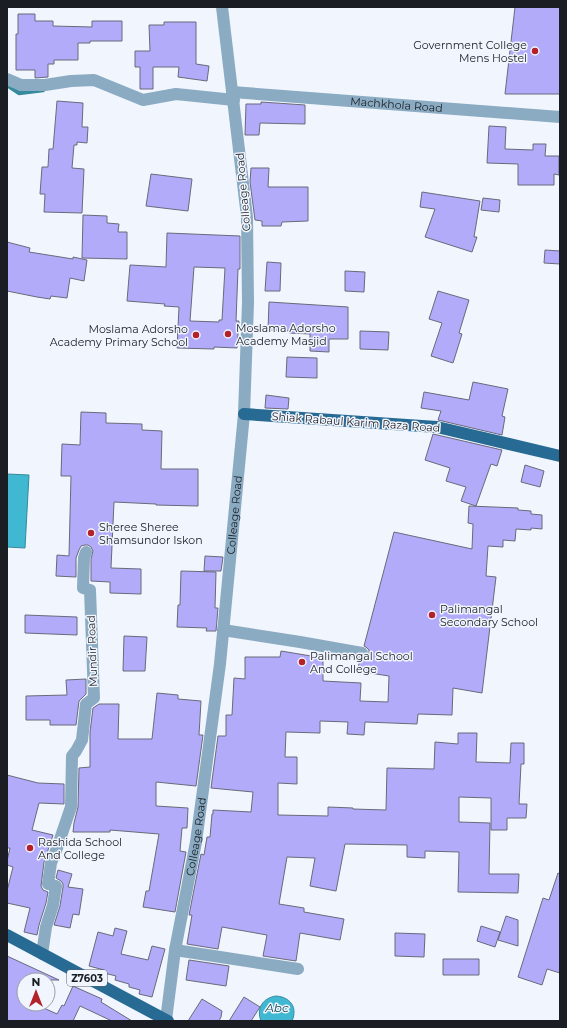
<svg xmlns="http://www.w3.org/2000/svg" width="567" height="1028" viewBox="0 0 567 1028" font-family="Montserrat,sans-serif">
<rect width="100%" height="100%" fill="#f1f5fd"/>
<path fill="#40b8d1" stroke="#358a9d" d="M 7,474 L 29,475 L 25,548 L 7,547 Z
M 276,996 C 290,997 298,1007 292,1021 L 261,1021 C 256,1008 263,998 276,996 Z"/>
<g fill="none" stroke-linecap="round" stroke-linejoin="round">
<path stroke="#358a9d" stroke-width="4.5" d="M 7,85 L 19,93 L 43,90"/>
</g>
<path fill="#b1abf9" stroke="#6a697b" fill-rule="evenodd" d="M 515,7 L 560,7 L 560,94 L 505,94 Z
M 18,14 L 35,14 L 35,21 L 53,21 L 53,26 L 92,27 L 92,21 L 122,21 L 122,41 L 90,41 L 90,43 L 78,43 L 78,60 L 54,60 L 54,64 L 48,64 L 48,77 L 35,78 L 35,70 L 16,70 L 16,34 L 18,34 Z
M 164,22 L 196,22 L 196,64 L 209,66 L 207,81 L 178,77 L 179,67 L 153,67 L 153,89 L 140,89 L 140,67 L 135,67 L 135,51 L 150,51 L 149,25 L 164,25 Z
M 57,101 L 83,103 L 82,127 L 88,127 L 87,143 L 77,142 L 77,145 L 74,145 L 72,168 L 84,169 L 82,213 L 44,212 L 45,194 L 40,194 L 42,167 L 48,167 L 49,149 L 53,149 Z
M 261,102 L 305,105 L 305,124 L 260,123 L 259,135 L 245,135 L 246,104 L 261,104 Z
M 489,126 L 506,127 L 505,149 L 533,150 L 533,144 L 546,144 L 545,156 L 559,156 L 559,175 L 554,174 L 554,185 L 518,185 L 518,164 L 487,163 Z
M 251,168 L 269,168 L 268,187 L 308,187 L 308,221 L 282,222 L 281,226 L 262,226 L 262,221 L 255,220 L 250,182 Z
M 151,174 L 192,179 L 188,211 L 146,206 Z
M 422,192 L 480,201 L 474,237 L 477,237 L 472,252 L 425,237 L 435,209 L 420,207 Z
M 483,198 L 500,200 L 499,212 L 481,210 Z
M 83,215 L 107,216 L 107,223 L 119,224 L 118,232 L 127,232 L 127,259 L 82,258 Z
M 167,233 L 240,236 L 240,269 L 238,269 L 236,321 L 239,321 L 237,348 L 214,347 L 214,349 L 177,348 L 179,307 L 164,306 L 165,304 L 127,301 L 130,265 L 166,267 ZM 194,267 L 225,268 L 222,320 L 219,320 L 219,322 L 190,321 Z
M 7,242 L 30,248 L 29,252 L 73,259 L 73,257 L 87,260 L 84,281 L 70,278 L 67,298 L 51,296 L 50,299 L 37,297 L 7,291 Z
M 545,250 L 560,251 L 560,264 L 544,263 Z
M 267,262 L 281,263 L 280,291 L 265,291 Z
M 345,271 L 365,272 L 364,292 L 345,291 Z
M 438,291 L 469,300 L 459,333 L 462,334 L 453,363 L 431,356 L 442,323 L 429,319 Z
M 269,302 L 348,307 L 348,339 L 329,339 L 329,352 L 310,351 L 310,334 L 289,333 L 289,331 L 268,330 Z
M 360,331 L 389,332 L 388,350 L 360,349 Z
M 287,357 L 317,358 L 317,378 L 286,377 Z
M 473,382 L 508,389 L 502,416 L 505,417 L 502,435 L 438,420 L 441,411 L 421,408 L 424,392 L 469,400 Z
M 266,395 L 289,398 L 288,409 L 265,408 Z
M 81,412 L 106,413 L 106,423 L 142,424 L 142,430 L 162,431 L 161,469 L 198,469 L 198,506 L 156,505 L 156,504 L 114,502 L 111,568 L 141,569 L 141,594 L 110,593 L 110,582 L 91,581 L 91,559 L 93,551 L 91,547 L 88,545 L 85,545 L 81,546 L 79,550 L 76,558 L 76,577 L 56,576 L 57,555 L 69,556 L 71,476 L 61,476 L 62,444 L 80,445 Z
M 433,434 L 502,450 L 497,466 L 491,464 L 476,506 L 461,501 L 466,487 L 446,481 L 450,468 L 425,460 Z
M 525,465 L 544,471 L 540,487 L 521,482 Z
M 469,506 L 518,508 L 518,510 L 531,511 L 531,514 L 542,515 L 542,529 L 531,528 L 531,530 L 516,529 L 515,541 L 503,540 L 503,547 L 488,546 L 486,576 L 496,577 L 482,693 L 453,688 L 452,715 L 418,714 L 417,724 L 365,722 L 364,735 L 347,734 L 348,722 L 320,721 L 320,733 L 286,732 L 285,757 L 297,757 L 297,784 L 278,783 L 278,815 L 328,816 L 328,807 L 353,808 L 353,809 L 386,810 L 387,768 L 434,769 L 435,742 L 458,744 L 458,733 L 477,733 L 476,762 L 510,763 L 511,743 L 524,743 L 524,764 L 521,764 L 519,804 L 527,804 L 526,818 L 507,818 L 507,830 L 491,830 L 491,798 L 459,797 L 459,822 L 490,823 L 489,874 L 519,874 L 518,893 L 458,892 L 459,852 L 425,851 L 425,858 L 407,857 L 407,845 L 345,844 L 336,891 L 310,886 L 315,858 L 287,857 L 279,904 L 304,908 L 304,912 L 344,919 L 340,940 L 300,933 L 296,961 L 263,956 L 267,935 L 222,927 L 218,949 L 187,944 L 192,915 L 189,915 L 201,854 L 204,855 L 207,837 L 210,837 L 212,814 L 213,814 L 213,810 L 251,812 L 253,792 L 211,788 L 218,736 L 226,736 L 226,715 L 232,715 L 234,678 L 245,679 L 245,657 L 280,657 L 281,651 L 323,658 L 323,681 L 361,683 L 360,701 L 388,702 L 389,676 L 357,671 L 360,660 L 365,660 L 368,658 L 369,655 L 369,650 L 366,647 L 364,646 L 394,532 L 472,549 L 473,524 L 468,523 Z
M 205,556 L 223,557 L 221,571 L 204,571 Z
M 181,571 L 216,572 L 215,608 L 218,608 L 216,631 L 206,631 L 207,628 L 177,627 L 178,605 L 180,605 Z
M 25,615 L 77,617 L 77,635 L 25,633 Z
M 124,636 L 147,637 L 145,671 L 123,671 Z
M 86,679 L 86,694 L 79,701 L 76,725 L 50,725 L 50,720 L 26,720 L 26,696 L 67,695 L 66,680 Z
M 157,693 L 178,695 L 178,699 L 201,701 L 199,735 L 203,735 L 196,786 L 156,782 L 156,806 L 188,808 L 187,828 L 182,828 L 180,851 L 186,852 L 175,912 L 143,907 L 146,891 L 149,891 L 159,834 L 110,830 L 110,832 L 73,832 L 74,823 L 78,807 L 79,768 L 90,767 L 90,732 L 93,708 L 99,704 L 119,704 L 118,739 L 152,739 Z
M 7,775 L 38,783 L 64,784 L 64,804 L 39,803 L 32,830 L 53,835 L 44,862 L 41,886 L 43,890 L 48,892 L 46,903 L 39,925 L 37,935 L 24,932 L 30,908 L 7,903 L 7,891 L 13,867 L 7,865 L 7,861 L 10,848 L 7,848 Z
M 58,870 L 72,874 L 68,887 L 83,889 L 79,915 L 73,914 L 70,928 L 54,925 L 60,906 L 63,887 L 63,884 L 61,881 L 56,878 Z
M 558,873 L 560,874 L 560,973 L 547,969 L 542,985 L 518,977 L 543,898 L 549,900 Z
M 506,916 L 518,920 L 518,946 L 498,940 Z
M 481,926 L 500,932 L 495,947 L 477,941 Z
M 115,928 L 127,931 L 121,954 L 148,960 L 152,946 L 165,949 L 152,997 L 139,994 L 140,990 L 129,987 L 129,984 L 115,980 L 116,976 L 104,973 L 104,970 L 89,966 L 98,932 L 113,936 Z
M 395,933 L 425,934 L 424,957 L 395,956 Z
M 7,956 L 59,980 L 24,980 L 24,1004 L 35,1004 L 57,1014 L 62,1005 L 64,1006 L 73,986 L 102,999 L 101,1002 L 132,1021 L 112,1021 L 80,1006 L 73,1021 L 7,1021 Z
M 443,959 L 479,959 L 479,975 L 443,975 Z
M 189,960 L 229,966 L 226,986 L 186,980 Z
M 244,997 L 260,1007 L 251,1021 L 229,1021 Z
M 202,999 L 222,1011 L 221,1017 L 219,1021 L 188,1021 Z"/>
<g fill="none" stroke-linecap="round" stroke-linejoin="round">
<g stroke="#8aabc2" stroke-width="12">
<path d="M 7,79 L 21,85 L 45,85 L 71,81 L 94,80 L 143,100 L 176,94 L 234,100"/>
<path id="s1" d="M 232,92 L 560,117"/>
<path d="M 223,630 L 300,642 L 362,653"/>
<path d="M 175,950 L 298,969"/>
<path d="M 42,954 L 46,927 L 53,905 L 56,886 L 48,884 L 51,863 L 57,848 L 71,807 L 72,756 L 76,751 L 82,740 L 86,704 L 94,698 L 90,590 L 83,588 L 84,558 L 86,552"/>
<path id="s2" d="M 166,1020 L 175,950 L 196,842 L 220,664 L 244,414 L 248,303 L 247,217 L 222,7"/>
</g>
<path stroke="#276b94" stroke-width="12" d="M 244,414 L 437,427 L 560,456
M 7,935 L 168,1021"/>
</g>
<g fill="#b3212b" stroke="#f1f5fd" stroke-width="1.5">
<circle cx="535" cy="51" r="4"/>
<circle cx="228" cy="334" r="4"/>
<circle cx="196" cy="335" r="4"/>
<circle cx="91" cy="533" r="4"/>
<circle cx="432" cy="615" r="4"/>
<circle cx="302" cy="662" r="4"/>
<circle cx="30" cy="848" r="4"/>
</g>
<g text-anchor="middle" stroke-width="3" stroke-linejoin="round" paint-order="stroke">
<rect fill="#f1f5fd" stroke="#5a5e65" stroke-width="1" x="67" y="970" width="40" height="16" rx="3"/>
<g font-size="10" font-weight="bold" fill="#1a1d24">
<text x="87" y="982">Z7603</text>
</g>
<g font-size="11" fill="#1a1d24" stroke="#f1f5fd" text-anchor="start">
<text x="527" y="49" text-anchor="end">Government College<tspan x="527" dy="13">Mens Hostel</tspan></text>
<text x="236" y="332">Moslama Adorsho<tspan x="236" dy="13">Academy Masjid</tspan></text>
<text x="188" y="333" text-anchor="end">Moslama Adorsho<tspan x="188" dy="13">Academy Primary School</tspan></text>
<text x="99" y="531">Sheree Sheree<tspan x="99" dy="13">Shamsundor Iskon</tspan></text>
<text x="440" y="613">Palimangal<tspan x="440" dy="13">Secondary School</tspan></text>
<text x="310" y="660">Palimangal School<tspan x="310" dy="13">And College</tspan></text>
<text x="38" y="846">Rashida School<tspan x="38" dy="13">And College</tspan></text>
</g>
<g font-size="11" fill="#1a1d24" stroke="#f1f5fd">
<text dy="4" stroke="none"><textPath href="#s1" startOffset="165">Machkhola Road</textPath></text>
<text transform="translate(243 192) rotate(-95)" y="4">Colleage Road</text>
<text transform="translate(356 422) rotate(4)" y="4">Shiak Rabaul Karim Raza Road</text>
<text dy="4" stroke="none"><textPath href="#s2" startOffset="510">Colleage Road</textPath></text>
<text transform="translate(92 651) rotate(-92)" y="4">Mundir Road</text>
<text dy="4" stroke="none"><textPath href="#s2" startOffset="186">Colleage Road</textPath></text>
</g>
<g font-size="12" font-style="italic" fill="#174a55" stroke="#f1f5fd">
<text x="277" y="1012">Abc</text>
</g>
</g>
<rect width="567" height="1028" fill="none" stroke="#1a1d24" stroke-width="16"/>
<g transform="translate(36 992)"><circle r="19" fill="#f1f5fd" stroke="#9b9fa6"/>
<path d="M0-3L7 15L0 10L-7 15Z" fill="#b3212b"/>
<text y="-6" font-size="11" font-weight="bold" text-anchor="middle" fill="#1a1d24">N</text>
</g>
</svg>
